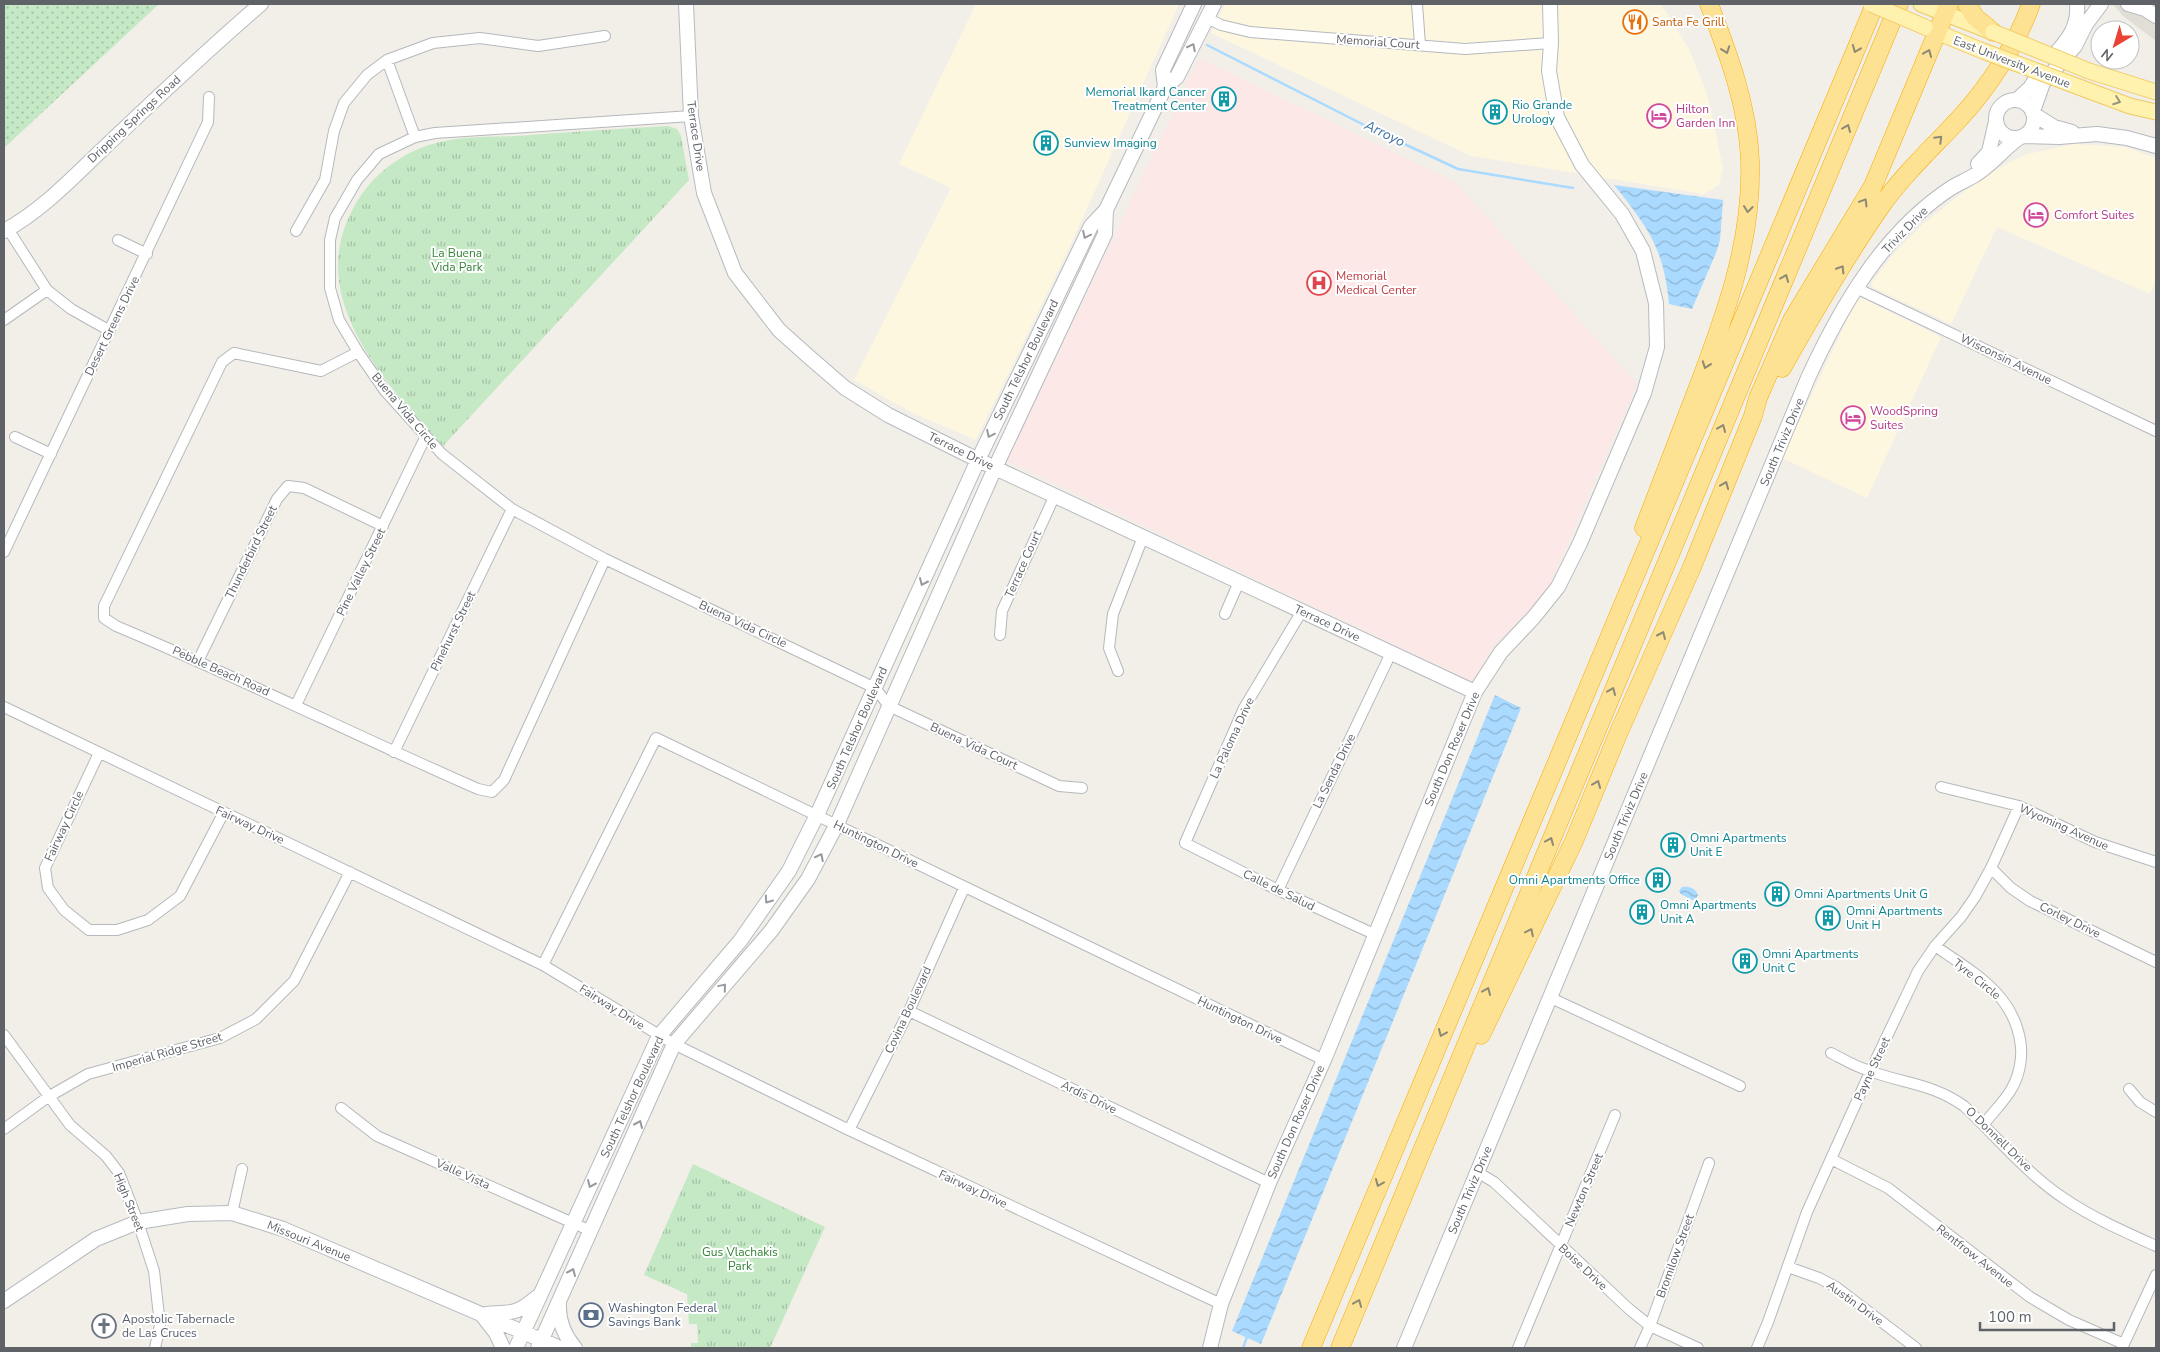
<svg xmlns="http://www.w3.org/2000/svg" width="2160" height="1352" viewBox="0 0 2160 1352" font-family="'Nunito Sans',sans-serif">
<defs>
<pattern id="grass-dots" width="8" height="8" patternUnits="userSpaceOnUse" patternTransform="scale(1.25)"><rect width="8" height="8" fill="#c5e8c5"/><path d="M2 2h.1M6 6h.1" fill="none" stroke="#a3c0a4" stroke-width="1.8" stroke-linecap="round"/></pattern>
<pattern id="park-tufts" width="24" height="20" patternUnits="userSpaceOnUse" patternTransform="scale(1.25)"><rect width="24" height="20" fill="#c5e8c5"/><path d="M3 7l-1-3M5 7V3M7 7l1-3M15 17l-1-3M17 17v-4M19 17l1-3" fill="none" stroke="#a3c0a4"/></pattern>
<pattern id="water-waves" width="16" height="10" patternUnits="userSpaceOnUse" patternTransform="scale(1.25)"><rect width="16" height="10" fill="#aadaff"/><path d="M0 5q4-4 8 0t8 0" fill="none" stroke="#8eb4d2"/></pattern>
</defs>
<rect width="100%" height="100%" fill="#f1efe8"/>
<path fill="#fef7e0" d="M 976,4 L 1179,4 L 1070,246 L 976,440 L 913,413 L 854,380 L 951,188 L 899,164 Z
M 1225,4 L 1661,4 L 1690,51 L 1708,97 L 1723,168 L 1719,185 L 1704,194 L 1471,156 L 1211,33 Z
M 2074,144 L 2125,147 L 2156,158 L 2156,281 L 2150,294 L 1997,227 L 1951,324 L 1872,287 L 1872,282 L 1897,250 L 1923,224 L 1984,176 L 2024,155 Z
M 1858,296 L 1941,337 L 1867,498 L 1782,458 Z"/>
<path fill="#e1ded6" d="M 2113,4 L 2156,4 L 2156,41 L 2123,16 Z"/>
<path fill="#fce8e6" d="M 1199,58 L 1455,182 L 1637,384 L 1546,593 L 1493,647 L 1473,682 L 1007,461 Z"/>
<path fill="url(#grass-dots)" d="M 4,4 L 159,4 L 4,148 Z"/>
<path fill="url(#park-tufts)" d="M 668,126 L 677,129 L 681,136 L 689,180 L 443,446 C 381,378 296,289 362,194 C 381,167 412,147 445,141 C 468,136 494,137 517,136 C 567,132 617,129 668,126 Z
M 693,1164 L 825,1227 L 770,1348 L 691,1348 L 691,1343 L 698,1343 L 697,1324 L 689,1324 L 687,1294 L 644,1275 Z"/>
<path fill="url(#water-waves)" d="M 1614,185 L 1723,200 L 1720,240 L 1716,253 L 1692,309 L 1669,304 C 1664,249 1648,227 1614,185 Z
M 1495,695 L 1521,708 L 1261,1344 L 1232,1331 Z
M 1682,887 C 1688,886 1696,888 1698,895 L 1696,899 L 1692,900 L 1681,894 L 1679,891 Z"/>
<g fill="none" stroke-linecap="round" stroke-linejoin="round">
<path stroke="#aadaff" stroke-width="2.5" d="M 1207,45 L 1368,127 L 1458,169 L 1573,188
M 1243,1348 L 1247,1337"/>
<g stroke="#b5b8bc" stroke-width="12">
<path id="street" d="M 1417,4 L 1420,44
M 1207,18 L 1221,25 L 1250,32 L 1465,49 L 1551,43
M 387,60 L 415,137
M 691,116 L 435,133 L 415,137 L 379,154 L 357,180 L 335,218 L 330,240 L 330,288 L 339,320 L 358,352 L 385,391 L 442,454 L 512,509 L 605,559 L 875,688 L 889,706 L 1059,786 L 1082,788
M 8,229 L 47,290 L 71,309 L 110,331
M 296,231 L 325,180 L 334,131 L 344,103 L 367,75 L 387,60 L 433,43 L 480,38 L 538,46 L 605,36
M 118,240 L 147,254
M 1856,288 L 2156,431
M 4,320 L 47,290
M 358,352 L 321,371 L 234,353 L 222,362 L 104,606 L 104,618 L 116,626 C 238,677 357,736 478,789 L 492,792 L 504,780 L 605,559
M 15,437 L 51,454
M 4,552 L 208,122 L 209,97
M 1302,611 L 1244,708 L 1185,843 L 1278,890 L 1374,934
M 1225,614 L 1239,582
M 1000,635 L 1002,611 L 1055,495
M 198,661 L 277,499 L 288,486 L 304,488 L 383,526
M 1118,671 L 1109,648 L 1113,614 L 1143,537
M 296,705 L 425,438
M 4,707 L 543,965 L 674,1044 L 849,1130 L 1221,1304
M 394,752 L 512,509
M 99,753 L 45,868 L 48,888 L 64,910 L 89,930 L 117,930 L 148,920 L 180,896 L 224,812
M 1941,787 L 2019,806 L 2095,842 L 2156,862
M 1991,868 L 2011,888 L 2030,901 L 2156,962
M 1278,890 L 1391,653
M 1935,946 C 1974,973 2016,995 2021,1047 C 2022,1060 2019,1076 2012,1088 C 2005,1101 1993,1112 1984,1124
M 543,965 L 656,738 L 1324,1060
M 1551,998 L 1740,1086
M 909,1011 L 1269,1183
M 4,1035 L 70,1125 L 106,1156 L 119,1173 L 138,1222 L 154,1271 L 160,1325 L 155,1348
M 1831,1053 C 1843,1059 1856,1067 1870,1071 C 1904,1084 1931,1083 1964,1106 C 1997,1137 2027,1174 2065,1199 C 2093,1218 2125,1232 2156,1246
M 2129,1089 L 2140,1102 L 2156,1112
M 341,1108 L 377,1136 L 591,1231
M 4,1129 L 48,1097 L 88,1074 L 220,1038 L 256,1019 L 294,981 L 350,872
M 849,1130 L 909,1011 L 964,888
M 1831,1159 L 1888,1188 L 2030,1297 L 2069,1320 L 2124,1344
M 1477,1172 L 1494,1182 L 1629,1309 L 1650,1326 L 1698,1348
M 232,1213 L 242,1169
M 1788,1267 L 1819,1278 L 1836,1287 L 1916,1348
M 1518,1348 L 1615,1115
M 1640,1348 L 1650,1326 L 1709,1163
M 1757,1348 L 1768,1322 L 1807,1212 L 1870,1072 L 1918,971 L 1935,946 L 1961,917 L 1975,897 L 1991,868 L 2019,806
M 2122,1348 L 2156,1275"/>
</g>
<g stroke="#b6babf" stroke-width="16">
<path id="secondary" d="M 686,4 L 691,116 L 704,193 L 735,273 L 779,330 L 808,356 L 845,388 L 888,415 L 978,460 L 1475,692
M 2128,4 L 2145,9 L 2156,16
M 2054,55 C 2068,40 2079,26 2077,4
M 1165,87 L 1163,70 L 1194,4
M1996 119a19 19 0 1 1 38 0a19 19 0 1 1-38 0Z
M 2017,100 L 2030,88 L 2040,72
M 2033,111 L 2043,83 L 2075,46 L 2086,24 L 2101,4
M 2035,115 L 2054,127 L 2072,132
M 2024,136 L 2059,137 L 2097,134 L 2127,138 L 2156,146
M 1978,164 L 1989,152 L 1996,121
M 4,231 C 43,210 74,176 106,146 C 157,98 208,49 261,4
M 4,1301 L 96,1239 L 138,1222 L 188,1214 L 232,1213 L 283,1229 L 560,1348
M 559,1303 C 558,1321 564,1335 575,1348
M 486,1314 C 512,1312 516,1315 537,1297
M 482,1315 L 496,1333 L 503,1348
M 516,1348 L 659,1036 L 740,941 L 789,871 L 817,815 L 978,460 L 1091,226 L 1106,210 L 1165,87 L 1177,77 L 1214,4
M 538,1348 L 674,1044 L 771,931 L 808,879 L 837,824 L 995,468 L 1105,234 L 1106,210
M 1210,1348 L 1221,1304 L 1269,1183 L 1324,1060 L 1475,692 L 1501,652 L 1534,617 L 1558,587 L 1580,543 L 1644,393 L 1657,347 L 1656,303 L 1643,251 L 1622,214 L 1582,165 L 1557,117 L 1549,71 L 1551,43 L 1550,4
M 1404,1348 L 1808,378 C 1841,306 1884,232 1951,188 C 1959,183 1967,180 1975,175 C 1992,165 2003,149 2019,138"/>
</g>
<g stroke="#f2c960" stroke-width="17">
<path id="primary" d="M 1921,4 L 1987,30
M 1927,28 L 1983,51
M 2089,71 L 2156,92
M 2079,87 L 2130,106 L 2156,112"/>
</g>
<g stroke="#f9ab00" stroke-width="19">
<path id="highway" d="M 1967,4 L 1975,17 L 1993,32
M 1782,368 C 1813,313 1845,258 1881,206 C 1904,174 1932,148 1959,119 C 1988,88 2017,44 2031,4
M 1644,528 C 1662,482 1679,436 1697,390 C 1725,316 1753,241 1750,160 C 1748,106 1728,53 1709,4
M 1481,1035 L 1574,841 L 1618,734 L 1692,567 L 1753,416 L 1758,398 L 1792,320 L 1873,186 L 1949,4
M 1311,1348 C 1497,899 1690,453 1875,4
M 1340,1348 L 1899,4"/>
</g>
<use href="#street" stroke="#fff" stroke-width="10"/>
<use href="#secondary" stroke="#fff" stroke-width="14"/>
<use href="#primary" stroke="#fff2af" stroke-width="15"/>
<use href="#highway" stroke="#fde293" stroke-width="18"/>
<g stroke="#f2c960" stroke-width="17" stroke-linecap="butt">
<path id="primary-bridge" d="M 1871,4 L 1925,27
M 1993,32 L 2089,71
M 1983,51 L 2079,87"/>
</g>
<use href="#primary-bridge" stroke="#fff2af" stroke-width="15"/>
</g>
<defs><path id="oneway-chevron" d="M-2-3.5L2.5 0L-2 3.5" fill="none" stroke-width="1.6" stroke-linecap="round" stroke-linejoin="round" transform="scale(1.25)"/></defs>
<g stroke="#979a9d">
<use href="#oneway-chevron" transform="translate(1192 47) rotate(-63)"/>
<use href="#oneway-chevron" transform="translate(1086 235) rotate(116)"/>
<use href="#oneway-chevron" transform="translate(990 434) rotate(116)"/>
<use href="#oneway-chevron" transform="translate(923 582) rotate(114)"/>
<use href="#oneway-chevron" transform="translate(820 857) rotate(-63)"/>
<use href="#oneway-chevron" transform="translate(768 900) rotate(125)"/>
<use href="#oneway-chevron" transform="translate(723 987) rotate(-50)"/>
<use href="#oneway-chevron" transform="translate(639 1124) rotate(-66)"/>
<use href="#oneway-chevron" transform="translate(591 1184) rotate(114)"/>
<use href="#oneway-chevron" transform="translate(572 1272) rotate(-66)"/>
</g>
<g stroke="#8e8975">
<use href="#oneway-chevron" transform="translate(1856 49) rotate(112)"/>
<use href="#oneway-chevron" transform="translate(1726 50) rotate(70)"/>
<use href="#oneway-chevron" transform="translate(1928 53) rotate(-68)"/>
<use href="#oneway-chevron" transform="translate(1847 128) rotate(-67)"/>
<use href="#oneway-chevron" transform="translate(1939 139) rotate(-45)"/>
<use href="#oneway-chevron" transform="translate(1864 202) rotate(-59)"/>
<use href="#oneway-chevron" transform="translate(1748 209) rotate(97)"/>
<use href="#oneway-chevron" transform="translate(1841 269) rotate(-58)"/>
<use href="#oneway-chevron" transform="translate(1785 278) rotate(-67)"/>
<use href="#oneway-chevron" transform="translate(1706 365) rotate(110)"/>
<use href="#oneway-chevron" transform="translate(1722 428) rotate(-67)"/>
<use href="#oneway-chevron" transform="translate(1725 485) rotate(-68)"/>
<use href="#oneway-chevron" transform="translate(1662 635) rotate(-66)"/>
<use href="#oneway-chevron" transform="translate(1612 691) rotate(-67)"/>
<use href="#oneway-chevron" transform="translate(1597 784) rotate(-68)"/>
<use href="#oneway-chevron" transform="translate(1550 841) rotate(-67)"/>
<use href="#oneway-chevron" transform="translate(1530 932) rotate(-64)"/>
<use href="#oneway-chevron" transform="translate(1487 991) rotate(-67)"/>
<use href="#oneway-chevron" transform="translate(1442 1033) rotate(113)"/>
<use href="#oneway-chevron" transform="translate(1379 1183) rotate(113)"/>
<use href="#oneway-chevron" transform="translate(1358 1303) rotate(-68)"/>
</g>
<use stroke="#979581" href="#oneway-chevron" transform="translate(2117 101) rotate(20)"/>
<defs>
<g id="restaurant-ring" transform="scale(1.25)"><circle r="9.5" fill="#fff" stroke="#e8710a" stroke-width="1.5"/><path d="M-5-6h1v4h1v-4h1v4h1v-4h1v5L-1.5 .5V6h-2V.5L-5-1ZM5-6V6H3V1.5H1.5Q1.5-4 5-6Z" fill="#e8710a"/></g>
<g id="building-ring" transform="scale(1.25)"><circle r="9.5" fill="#fff" stroke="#0f9aa8" stroke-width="1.5"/><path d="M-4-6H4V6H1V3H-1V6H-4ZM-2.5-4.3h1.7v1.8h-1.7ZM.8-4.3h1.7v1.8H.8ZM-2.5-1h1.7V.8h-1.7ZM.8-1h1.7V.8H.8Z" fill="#0f9aa8"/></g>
<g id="hotel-ring" transform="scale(1.25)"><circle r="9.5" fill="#fff" stroke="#d1479c" stroke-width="1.5"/><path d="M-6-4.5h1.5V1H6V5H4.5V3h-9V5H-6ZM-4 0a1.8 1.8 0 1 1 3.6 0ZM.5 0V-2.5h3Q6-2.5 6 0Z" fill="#d1479c"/></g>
<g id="hospital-ring" transform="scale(1.25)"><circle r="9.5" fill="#fff" stroke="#e0444e" stroke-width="1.5"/><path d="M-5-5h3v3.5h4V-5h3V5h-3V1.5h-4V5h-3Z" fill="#e0444e"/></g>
<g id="bank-ring" transform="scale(1.25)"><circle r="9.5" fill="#fff" stroke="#5c6f8a" stroke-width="1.5"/><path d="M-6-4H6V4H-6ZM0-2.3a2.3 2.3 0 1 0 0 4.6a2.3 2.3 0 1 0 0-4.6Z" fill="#5c6f8a"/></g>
<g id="church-ring" transform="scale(1.25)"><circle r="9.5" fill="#fff" stroke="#6b7280" stroke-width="1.5"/><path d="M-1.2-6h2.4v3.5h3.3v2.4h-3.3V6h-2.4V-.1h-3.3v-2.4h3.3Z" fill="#6b7280"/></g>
</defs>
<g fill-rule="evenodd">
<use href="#restaurant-ring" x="1635" y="22"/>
<use href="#building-ring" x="1224" y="99"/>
<use href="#building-ring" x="1495" y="112"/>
<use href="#hotel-ring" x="1659" y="116"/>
<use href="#building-ring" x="1046" y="143"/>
<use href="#hotel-ring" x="2036" y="215"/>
<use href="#hospital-ring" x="1319" y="283"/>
<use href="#hotel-ring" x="1853" y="418"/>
<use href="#building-ring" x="1673" y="845"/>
<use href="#building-ring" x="1658" y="880"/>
<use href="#building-ring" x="1777" y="894"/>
<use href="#building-ring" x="1642" y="912"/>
<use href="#building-ring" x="1828" y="918"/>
<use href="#building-ring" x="1745" y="961"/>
<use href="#bank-ring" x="591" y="1315"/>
<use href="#church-ring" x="104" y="1326"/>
</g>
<g text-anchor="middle" stroke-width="4" stroke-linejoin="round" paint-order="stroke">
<g font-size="12" fill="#c56008" stroke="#fff" text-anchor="start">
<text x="1652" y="26">Santa Fe Grill</text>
</g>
<g font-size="12" fill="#5f6368" stroke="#fff">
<text transform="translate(1378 42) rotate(4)" y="4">Memorial Court</text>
<text transform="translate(2012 62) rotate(21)" y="4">East University Avenue</text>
<text transform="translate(134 119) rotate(-43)" y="4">Dripping Springs Road</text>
<text transform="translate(696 136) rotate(82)" y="4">Terrace Drive</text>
<text transform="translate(1905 230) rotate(-46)" y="4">Triviz Drive</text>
<text transform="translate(112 326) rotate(-64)" y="4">Desert Greens Drive</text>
<text transform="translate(2006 359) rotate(26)" y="4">Wisconsin Avenue</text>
<text transform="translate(1026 360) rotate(-64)" y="4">South Telshor Boulevard</text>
<text transform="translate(405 411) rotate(50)" y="4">Buena Vida Circle</text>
<text transform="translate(1782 442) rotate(-67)" y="4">South Triviz Drive</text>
<text transform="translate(961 451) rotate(26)" y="4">Terrace Drive</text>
<text transform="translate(251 552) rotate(-64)" y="4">Thunderbird Street</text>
<text transform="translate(1023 564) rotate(-66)" y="4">Terrace Court</text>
<text transform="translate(361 572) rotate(-64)" y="4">Pine Valley Street</text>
<text transform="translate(1327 623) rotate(25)" y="4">Terrace Drive</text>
<text transform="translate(743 624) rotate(25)" y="4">Buena Vida Circle</text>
<text transform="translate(453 631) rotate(-64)" y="4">Pinehurst Street</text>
<text transform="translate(221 671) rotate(24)" y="4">Pebble Beach Road</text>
<text transform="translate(857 728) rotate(-66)" y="4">South Telshor Boulevard</text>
<text transform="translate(1232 738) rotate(-65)" y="4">La Paloma Drive</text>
<text transform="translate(974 746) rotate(25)" y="4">Buena Vida Court</text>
<text transform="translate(1452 749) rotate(-67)" y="4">South Don Roser Drive</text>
<text transform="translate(1334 771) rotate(-64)" y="4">La Senda Drive</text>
<text transform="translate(1626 816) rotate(-67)" y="4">South Triviz Drive</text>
<text transform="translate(250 825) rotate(25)" y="4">Fairway Drive</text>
<text transform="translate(64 826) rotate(-65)" y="4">Fairway Circle</text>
<text transform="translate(2064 827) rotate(24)" y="4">Wyoming Avenue</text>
<text transform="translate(876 844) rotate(26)" y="4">Huntington Drive</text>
<text transform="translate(1279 890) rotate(26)" y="4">Calle de Salud</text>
<text transform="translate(2070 920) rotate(26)" y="4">Corley Drive</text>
<text transform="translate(1977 979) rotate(39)" y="4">Tyre Circle</text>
<text transform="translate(612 1007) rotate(32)" y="4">Fairway Drive</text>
<text transform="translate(908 1010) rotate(-65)" y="4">Covina Boulevard</text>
<text transform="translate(1240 1020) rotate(26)" y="4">Huntington Drive</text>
<text transform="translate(167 1052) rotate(-16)" y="4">Imperial Ridge Street</text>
<text transform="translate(1872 1069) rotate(-65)" y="4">Payne Street</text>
<text transform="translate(632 1097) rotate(-65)" y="4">South Telshor Boulevard</text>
<text transform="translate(1089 1097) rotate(26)" y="4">Ardis Drive</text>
<text transform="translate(1296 1122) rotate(-66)" y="4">South Don Roser Drive</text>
<text transform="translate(1999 1139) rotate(44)" y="4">O Donnell Drive</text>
<text transform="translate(463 1174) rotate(24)" y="4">Valle Vista</text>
<text transform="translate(973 1189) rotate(25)" y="4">Fairway Drive</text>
<text transform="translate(1470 1190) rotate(-67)" y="4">South Triviz Drive</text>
<text transform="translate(1584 1190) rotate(-67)" y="4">Newton Street</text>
<text transform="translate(129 1202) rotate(68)" y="4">High Street</text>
<text transform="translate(309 1241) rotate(22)" y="4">Missouri Avenue</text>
<text transform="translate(1675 1256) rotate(-70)" y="4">Bromilow Street</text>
<text transform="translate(1975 1256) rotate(38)" y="4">Rentfrow Avenue</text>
<text transform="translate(1583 1267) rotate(43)" y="4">Boise Drive</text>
<text transform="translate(1855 1303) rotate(36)" y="4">Austin Drive</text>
</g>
<g font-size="12" fill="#0d838f" stroke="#fff" text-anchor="start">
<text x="1206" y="96" text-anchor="end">Memorial Ikard Cancer<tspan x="1206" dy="14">Treatment Center</tspan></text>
<text x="1512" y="109">Rio Grande<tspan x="1512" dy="14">Urology</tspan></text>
<text x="1064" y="147">Sunview Imaging</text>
<text x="1690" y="842">Omni Apartments<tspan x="1690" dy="14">Unit E</tspan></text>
<text x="1640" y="884" text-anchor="end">Omni Apartments Office</text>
<text x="1794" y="898">Omni Apartments Unit G</text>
<text x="1660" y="909">Omni Apartments<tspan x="1660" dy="14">Unit A</tspan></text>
<text x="1846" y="915">Omni Apartments<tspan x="1846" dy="14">Unit H</tspan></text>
<text x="1762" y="958">Omni Apartments<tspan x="1762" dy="14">Unit C</tspan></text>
</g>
<g font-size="12" fill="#b23c85" stroke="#fff" text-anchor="start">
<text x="1676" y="113">Hilton<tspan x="1676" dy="14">Garden Inn</tspan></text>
<text x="2054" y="219">Comfort Suites</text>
<text x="1870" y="415">WoodSpring<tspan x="1870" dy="14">Suites</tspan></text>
</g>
<g font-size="12" fill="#348238" stroke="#fff">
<text x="457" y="257">La Buena<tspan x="457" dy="14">Vida Park</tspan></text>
<text x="740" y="1256">Gus Vlachakis<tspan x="740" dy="14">Park</tspan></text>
</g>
<g font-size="12" fill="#be3a42" stroke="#fff" text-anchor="start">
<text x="1336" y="280">Memorial<tspan x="1336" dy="14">Medical Center</tspan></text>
</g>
<g font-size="12" fill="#4e5e75" stroke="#fff" text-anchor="start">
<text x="608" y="1312">Washington Federal<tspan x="608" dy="14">Savings Bank</tspan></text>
</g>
<g font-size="12" fill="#5b616d" stroke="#fff" text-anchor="start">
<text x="122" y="1323">Apostolic Tabernacle<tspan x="122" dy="14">de Las Cruces</tspan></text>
</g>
<g font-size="14" font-style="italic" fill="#4174aa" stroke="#fff">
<text transform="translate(1385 133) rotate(26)" y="5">Arroyo</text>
</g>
</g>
<rect width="2160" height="1352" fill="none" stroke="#5f6368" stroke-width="10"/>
<g transform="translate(2115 45) rotate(218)"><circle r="24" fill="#ffffff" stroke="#bfc1c3"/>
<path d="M0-4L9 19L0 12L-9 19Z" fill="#ea4335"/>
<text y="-8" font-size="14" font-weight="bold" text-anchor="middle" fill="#5f6368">N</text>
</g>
<path d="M1980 1322v8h134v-8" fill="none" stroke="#5f6368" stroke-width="2.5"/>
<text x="1988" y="1322" font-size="15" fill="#5f6368" stroke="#ffffff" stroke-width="4" paint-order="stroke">100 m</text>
</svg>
